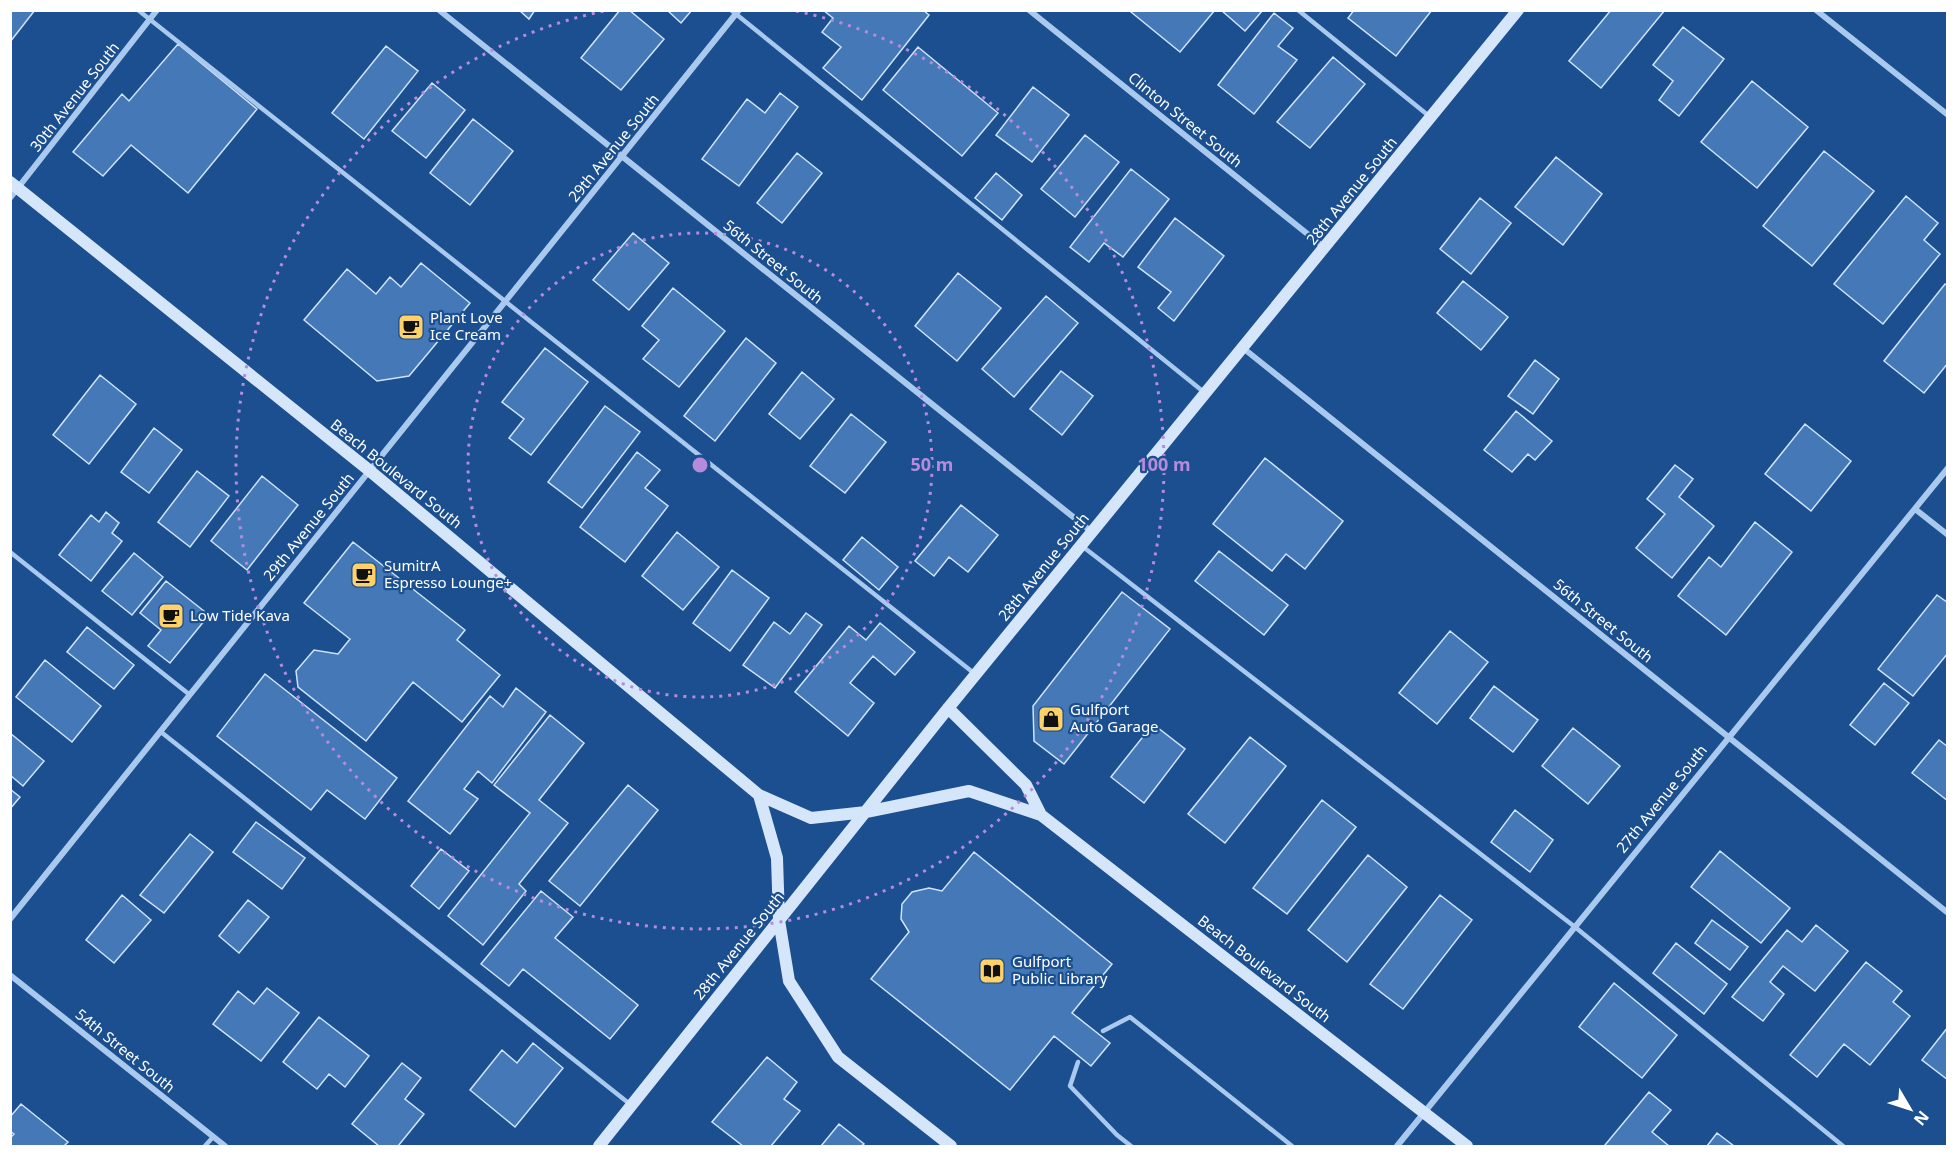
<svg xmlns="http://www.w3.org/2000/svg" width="1958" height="1157" viewBox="0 0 1958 1157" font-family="'Noto Sans',sans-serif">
<rect width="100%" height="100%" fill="#1b4f8f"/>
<path fill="#4478b7" stroke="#cfe3fa" stroke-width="1.5" d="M 10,10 L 35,10 L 10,42 Z
M 519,10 L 535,10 L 529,19 Z
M 620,10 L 629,10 L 664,39 L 621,90 L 581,58 Z
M 667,10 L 692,10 L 681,23 Z
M 823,10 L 923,10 L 929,15 L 862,100 L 823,68 L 841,47 L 822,32 L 833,18 Z
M 1133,10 L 1215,10 L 1180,52 L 1131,12 Z
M 1221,10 L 1263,10 L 1245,31 Z
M 1354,10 L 1432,10 L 1396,56 L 1348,18 Z
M 1611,10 L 1665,10 L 1601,88 L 1569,61 Z
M 1274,13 L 1293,28 L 1278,46 L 1297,60 L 1254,114 L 1218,85 Z
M 1683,27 L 1724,59 L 1679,116 L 1659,100 L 1673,81 L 1653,65 Z
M 178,44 L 257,109 L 188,193 L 131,145 L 103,176 L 73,152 L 122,94 L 129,101 Z
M 386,46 L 418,71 L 364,139 L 332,113 Z
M 918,47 L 998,113 L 962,156 L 883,90 Z
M 1333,57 L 1365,84 L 1310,148 L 1277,122 Z
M 1752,81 L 1808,127 L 1757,188 L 1701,142 Z
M 432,83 L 465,110 L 426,158 L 392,131 Z
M 1033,87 L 1069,115 L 1032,162 L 996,135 Z
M 780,93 L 798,107 L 739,186 L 702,159 L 747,99 L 765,113 Z
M 473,119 L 513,151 L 470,205 L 430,173 Z
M 1085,135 L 1119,162 L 1075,217 L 1041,189 Z
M 1824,151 L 1874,191 L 1812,266 L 1763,226 Z
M 797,153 L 822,173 L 782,223 L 757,203 Z
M 1556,157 L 1602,194 L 1563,245 L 1515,207 Z
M 1131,169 L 1169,199 L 1123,257 L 1104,243 L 1089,262 L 1070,247 Z
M 996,173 L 1022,195 L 1002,220 L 975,198 Z
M 1906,196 L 1938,223 L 1924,240 L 1940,254 L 1883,324 L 1834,284 Z
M 1480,198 L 1511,223 L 1471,274 L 1440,249 Z
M 1175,218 L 1224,256 L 1174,321 L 1158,308 L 1171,292 L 1138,267 Z
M 633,233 L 669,263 L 629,310 L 593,280 Z
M 421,263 L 470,303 L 409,376 L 377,381 L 304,320 L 347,269 L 376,294 L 390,277 L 401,287 Z
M 958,273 L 1001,308 L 957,361 L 915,326 Z
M 1463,281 L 1508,317 L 1481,350 L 1437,313 Z
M 1945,284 L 1948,286 L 1948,363 L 1924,393 L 1884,361 Z
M 673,288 L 725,331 L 679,387 L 643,359 L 659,340 L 642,326 Z
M 1046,296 L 1078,323 L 1014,397 L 982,369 Z
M 746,338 L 776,363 L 715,441 L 684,416 Z
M 545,348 L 588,382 L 531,455 L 509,438 L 524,419 L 502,402 Z
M 1535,360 L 1559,379 L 1533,414 L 1508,396 Z
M 1061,371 L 1093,396 L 1062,435 L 1030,409 Z
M 802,372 L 834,399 L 800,439 L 769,414 Z
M 100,375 L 136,404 L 89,464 L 53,435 Z
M 605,406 L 640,432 L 582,508 L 548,482 Z
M 1516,411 L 1552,441 L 1535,460 L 1528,454 L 1512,472 L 1484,450 Z
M 851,414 L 886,442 L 845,493 L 810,466 Z
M 1805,424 L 1851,461 L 1811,511 L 1765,474 Z
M 154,428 L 182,450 L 149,493 L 121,472 Z
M 637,452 L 660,470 L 645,488 L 668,506 L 625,562 L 580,527 Z
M 1265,458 L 1343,521 L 1305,569 L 1286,554 L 1272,571 L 1213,524 Z
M 1675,465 L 1693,479 L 1679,497 L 1714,526 L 1672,578 L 1636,548 L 1665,514 L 1647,499 Z
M 197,471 L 229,496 L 190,547 L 158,522 Z
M 262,476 L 298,505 L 247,570 L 211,541 Z
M 961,505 L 998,535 L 968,572 L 949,557 L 934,576 L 915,561 Z
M 106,512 L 119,523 L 112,533 L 122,541 L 91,581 L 59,555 L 91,515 L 99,522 Z
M 1755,522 L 1792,552 L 1726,635 L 1678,596 L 1709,557 L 1721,567 Z
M 677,532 L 719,567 L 683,610 L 642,576 Z
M 862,537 L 898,567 L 879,590 L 843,560 Z
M 353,542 L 465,630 L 457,640 L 500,675 L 462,722 L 413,682 L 366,741 L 298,687 L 296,671 L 314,650 L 338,654 L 350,639 L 304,603 Z
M 1219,551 L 1288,605 L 1264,635 L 1195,581 Z
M 134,553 L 163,577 L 132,615 L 102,591 Z
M 732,570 L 769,598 L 730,651 L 693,623 Z
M 166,581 L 209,615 L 170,663 L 148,646 L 161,630 L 140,613 Z
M 1122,592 L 1170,629 L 1064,764 L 1034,741 L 1033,706 Z
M 1937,595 L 1948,603 L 1948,653 L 1913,696 L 1878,669 Z
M 806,613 L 822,625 L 775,688 L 743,665 L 774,622 L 790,634 Z
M 880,623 L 915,652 L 895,675 L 873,656 L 850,683 L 874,703 L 848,736 L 795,692 L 849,626 L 866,640 Z
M 87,627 L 134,665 L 114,689 L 67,652 Z
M 1450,631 L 1488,662 L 1437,724 L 1399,693 Z
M 45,660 L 101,706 L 72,742 L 16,697 Z
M 265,674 L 397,778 L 365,819 L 327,790 L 311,810 L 217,736 Z
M 1884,683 L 1909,703 L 1875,745 L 1850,725 Z
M 1494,686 L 1538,720 L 1513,752 L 1470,718 Z
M 516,688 L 546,712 L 492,783 L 478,771 L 464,789 L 478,799 L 450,834 L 408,801 L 490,696 L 503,707 Z
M 550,715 L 584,743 L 539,800 L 568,823 L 519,884 L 526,891 L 483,945 L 448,916 L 530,813 L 494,785 Z
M 1153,724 L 1185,749 L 1144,803 L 1111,777 Z
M 1573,728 L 1620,766 L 1588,804 L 1542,766 Z
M 10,733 L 44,761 L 23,786 L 10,775 Z
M 1250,737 L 1286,766 L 1225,843 L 1188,814 Z
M 1939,740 L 1948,747 L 1948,801 L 1912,773 Z
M 628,785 L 658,810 L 580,906 L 549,881 Z
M 10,789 L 20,797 L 10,809 Z
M 1322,800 L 1356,827 L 1287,914 L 1253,888 Z
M 1515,810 L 1553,840 L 1530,872 L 1491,842 Z
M 256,822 L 305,858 L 282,889 L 233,852 Z
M 190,834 L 213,852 L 164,913 L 140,895 Z
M 441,849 L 469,871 L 439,909 L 411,886 Z
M 1720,851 L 1790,908 L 1761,943 L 1691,887 Z
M 974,852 L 1112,964 L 1072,1013 L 1110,1043 L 1091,1066 L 1054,1036 L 1010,1090 L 871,979 L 909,932 L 901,919 L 902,904 L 912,892 L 929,888 L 942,891 Z
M 1368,855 L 1407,887 L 1347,962 L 1308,930 Z
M 541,891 L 573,917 L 555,938 L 638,1005 L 610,1039 L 523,969 L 509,986 L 481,964 Z
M 122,895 L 151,920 L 114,963 L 86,940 Z
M 1440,895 L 1472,920 L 1403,1009 L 1370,984 Z
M 248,900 L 269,917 L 239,953 L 219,936 Z
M 1712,920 L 1748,947 L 1730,970 L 1695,943 Z
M 1816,925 L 1848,951 L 1815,991 L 1783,966 L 1770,982 L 1784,994 L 1763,1021 L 1732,997 L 1787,930 L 1802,942 Z
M 1676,943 L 1727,984 L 1704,1014 L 1653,973 Z
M 1866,962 L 1902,991 L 1893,1002 L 1910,1016 L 1870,1065 L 1844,1044 L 1817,1077 L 1790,1055 Z
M 1614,983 L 1677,1035 L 1642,1078 L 1579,1027 Z
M 267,988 L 299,1013 L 261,1061 L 213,1024 L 238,991 L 254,1004 Z
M 319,1017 L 369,1056 L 345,1087 L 329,1074 L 317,1089 L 283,1062 Z
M 1948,1027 L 1948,1080 L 1922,1060 Z
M 533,1043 L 563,1068 L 515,1127 L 470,1090 L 502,1050 L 517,1063 Z
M 767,1057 L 797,1082 L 784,1099 L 800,1111 L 771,1146 L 743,1146 L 712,1122 Z
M 402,1063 L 421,1078 L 405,1099 L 424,1114 L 398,1146 L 379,1146 L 352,1124 Z
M 1649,1092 L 1671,1110 L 1652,1132 L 1669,1146 L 1607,1146 L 1605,1145 Z
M 21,1104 L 68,1142 L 64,1146 L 10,1146 L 10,1138 L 14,1134 L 10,1131 L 10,1117 Z
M 839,1124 L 864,1144 L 861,1146 L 821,1146 Z
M 1717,1133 L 1734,1146 L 1707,1146 Z"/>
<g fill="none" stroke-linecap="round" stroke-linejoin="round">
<path stroke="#a9c9ee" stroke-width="4.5" d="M 138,10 L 975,674
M 731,10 L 1205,393
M 1298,10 L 1429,116
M 1082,546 L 1575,927 L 1843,1146
M 10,552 L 190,695
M 161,732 L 631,1105
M 1103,1031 L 1130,1017 L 1292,1146
M 1078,1062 L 1070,1086 L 1117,1135 L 1131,1146
M 205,1146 L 213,1137"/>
<path stroke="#a9c9ee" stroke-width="6" d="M 439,10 L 1092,532
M 1029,10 L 1325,248
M 1816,10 L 1948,115
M 10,198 L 157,10
M 1243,348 L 1948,913
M 1915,509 L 1948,535
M 10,919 L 739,10
M 10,975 L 225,1146
M 1397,1146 L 1948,468"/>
<path stroke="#d6e6fa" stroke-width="12" d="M 10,182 L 370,471 L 759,795 L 811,818 L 866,812 L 969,791 L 1041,815 L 1467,1146
M 948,708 L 1026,785 L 1041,815
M 759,795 L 777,858 L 779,920 L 789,981 L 838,1057 L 951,1146
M 599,1146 L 945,712 L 1518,10"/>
</g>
<g fill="none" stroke="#b68bdc" stroke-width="3" stroke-dasharray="3 6">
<circle cx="700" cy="465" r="232"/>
<path d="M796 11A464 464 0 1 1 604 11"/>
</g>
<defs>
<g id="cafe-square" transform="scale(1.35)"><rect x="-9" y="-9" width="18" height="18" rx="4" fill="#ffd166" stroke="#1b4f8f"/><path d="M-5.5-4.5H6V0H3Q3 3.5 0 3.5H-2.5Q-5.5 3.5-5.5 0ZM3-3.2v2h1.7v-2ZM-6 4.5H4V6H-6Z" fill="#111"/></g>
<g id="shop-square" transform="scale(1.35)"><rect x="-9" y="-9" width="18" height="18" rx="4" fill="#ffd166" stroke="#1b4f8f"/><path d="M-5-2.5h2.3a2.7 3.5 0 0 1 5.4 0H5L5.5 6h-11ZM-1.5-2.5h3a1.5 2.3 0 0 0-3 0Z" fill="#111"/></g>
<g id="library-square" transform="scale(1.35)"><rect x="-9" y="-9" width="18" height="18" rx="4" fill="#ffd166" stroke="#1b4f8f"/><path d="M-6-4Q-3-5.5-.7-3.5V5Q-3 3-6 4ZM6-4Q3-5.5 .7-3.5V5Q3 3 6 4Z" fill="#111"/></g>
</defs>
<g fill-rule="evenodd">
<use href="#cafe-square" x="411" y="327"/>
<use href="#cafe-square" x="364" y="575"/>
<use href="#cafe-square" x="171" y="616"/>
<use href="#shop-square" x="1051" y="719"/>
<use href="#library-square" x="992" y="971"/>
</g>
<g text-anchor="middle" stroke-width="4.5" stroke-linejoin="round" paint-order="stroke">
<g font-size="15" fill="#fff" stroke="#1b4f8f">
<text transform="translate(75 97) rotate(-52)" y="5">30th Avenue South</text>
<text transform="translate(1185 120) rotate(39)" y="5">Clinton Street South</text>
<text transform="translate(614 148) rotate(-51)" y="5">29th Avenue South</text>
<text transform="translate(1352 191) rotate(-51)" y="5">28th Avenue South</text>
<text transform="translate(773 262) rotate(39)" y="5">56th Street South</text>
<text transform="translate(396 474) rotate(39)" y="5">Beach Boulevard South</text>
<text transform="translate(309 527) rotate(-51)" y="5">29th Avenue South</text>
<text transform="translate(1044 567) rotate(-51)" y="5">28th Avenue South</text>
<text transform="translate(1603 621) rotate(39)" y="5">56th Street South</text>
<text transform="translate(1662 799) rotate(-51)" y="5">27th Avenue South</text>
<text transform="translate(739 946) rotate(-51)" y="5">28th Avenue South</text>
<text transform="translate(1264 969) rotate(38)" y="5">Beach Boulevard South</text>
<text transform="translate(125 1051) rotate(39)" y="5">54th Street South</text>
</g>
<g font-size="15" fill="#fff" stroke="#1b4f8f" text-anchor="start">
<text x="430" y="323">Plant Love<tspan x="430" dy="17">Ice Cream</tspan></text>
<text x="384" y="571">SumitrA<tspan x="384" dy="17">Espresso Lounge+</tspan></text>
<text x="190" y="621">Low Tide Kava</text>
<text x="1070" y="715">Gulfport<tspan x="1070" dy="17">Auto Garage</tspan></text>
<text x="1012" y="967">Gulfport<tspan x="1012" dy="17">Public Library</tspan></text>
</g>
</g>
<circle cx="700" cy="465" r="9" fill="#b68bdc" stroke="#1b4f8f" stroke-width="3"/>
<g font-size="18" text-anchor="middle" font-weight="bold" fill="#b68bdc" stroke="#1b4f8f" stroke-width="4.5" stroke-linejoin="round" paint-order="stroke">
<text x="932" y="471">50 m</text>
<text x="1164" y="471">100 m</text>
</g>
<rect width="1958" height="1157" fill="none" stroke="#ffffff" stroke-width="24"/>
<g transform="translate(1910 1109) rotate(129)" stroke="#1b4f8f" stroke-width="4.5" paint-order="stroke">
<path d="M0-4.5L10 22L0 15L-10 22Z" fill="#ffffff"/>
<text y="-9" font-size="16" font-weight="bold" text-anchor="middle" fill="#ffffff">N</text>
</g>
</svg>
